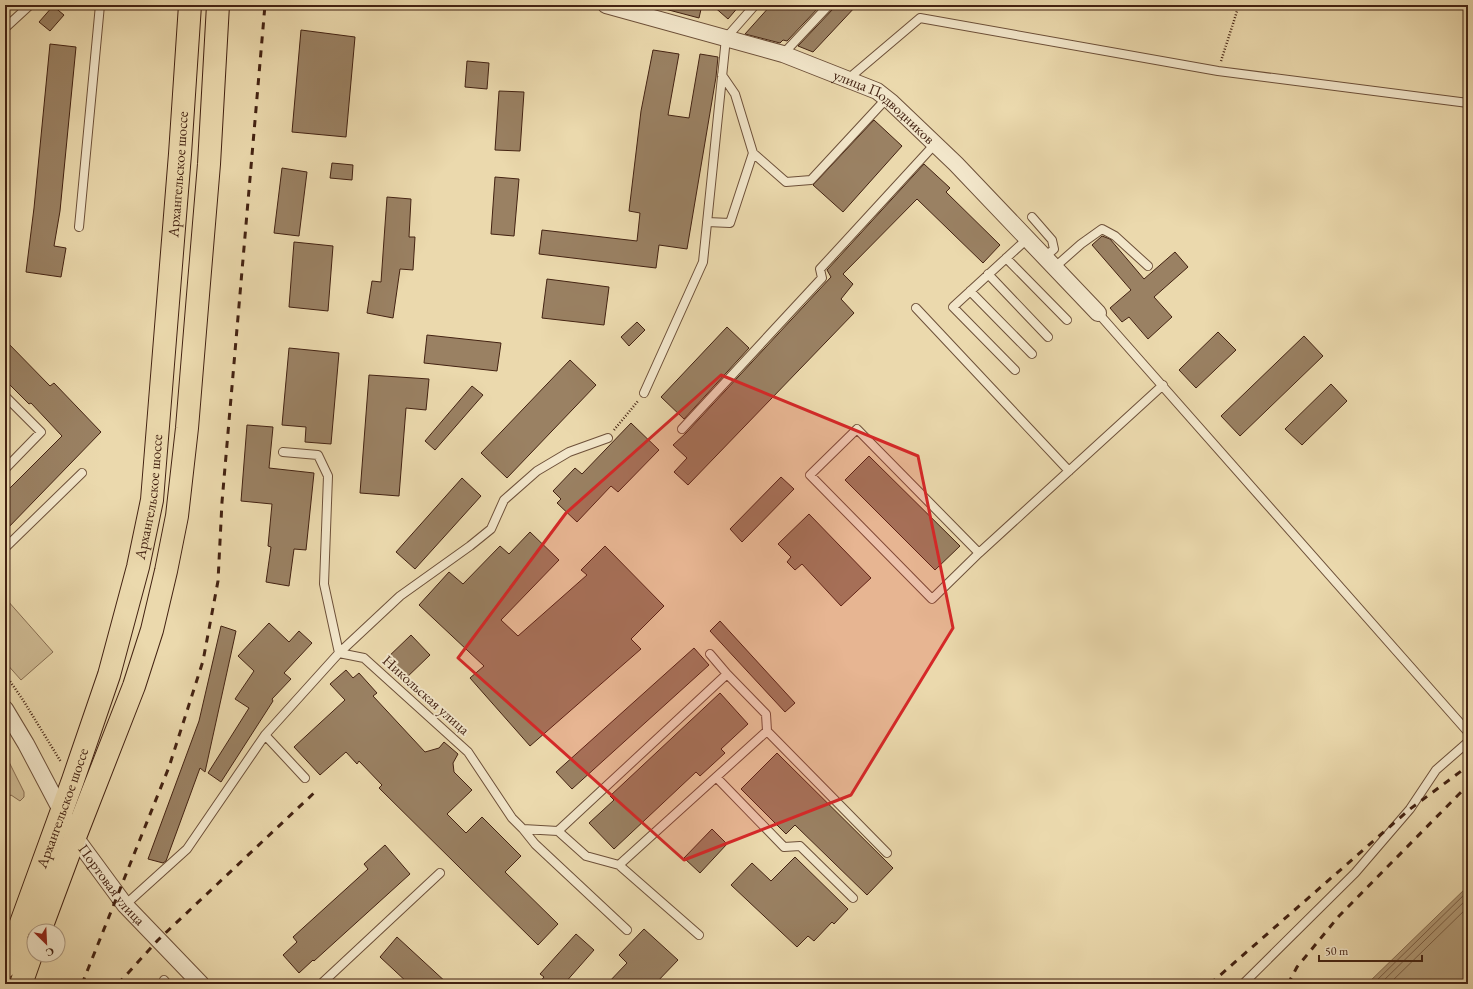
<svg xmlns="http://www.w3.org/2000/svg" width="1473" height="989" viewBox="0 0 1473 989" font-family="'EB Garamond',serif">
<rect width="100%" height="100%" fill="#ebd9ad"/>
<filter id="stains"><feTurbulence type="fractalNoise" baseFrequency=".005" numOctaves="4"/><feColorMatrix values="0 0 0 0 .2 0 0 0 0 .09 0 0 0 0 .02 0 0 0 .5 -.17"/></filter>
<radialGradient id="worn" r=".72"><stop offset=".6" stop-color="#630" stop-opacity="0"/><stop offset="1" stop-color="#630" stop-opacity=".3"/></radialGradient>
<path fill="#ceba93" stroke="#886e52" d="M 7,600 L 53,652 L 21,680 L 5,662 L 5,602 Z
M 5,754 L 24,792 L 24,797 L 20,801 L 11,795 L 5,799 Z"/>
<path fill="#b29b78" stroke="#866b4f" d="M 1468,886 L 1468,984 L 1367,984 Z"/>
<g fill="none" stroke-linecap="round" stroke-linejoin="round">
<path stroke="#7a5e45" stroke-width="1" d="M 1373,984 L 1468,891
M 1380,984 L 1468,898
M 1389,984 L 1468,907"/>
</g>
<path fill="#9a8163" stroke="#432212" d="M 665,5 L 702,5 L 699,18 L 665,9 Z
M 712,5 L 740,5 L 728,19 Z
M 771,5 L 821,5 L 787,41 L 783,40 L 780,43 L 745,34 Z
M 834,5 L 857,5 L 813,52 L 798,46 L 833,9 Z
M 53,6 L 64,15 L 50,31 L 39,22 Z
M 301,30 L 355,37 L 346,137 L 292,132 Z
M 50,44 L 76,47 L 60,211 L 54,246 L 66,248 L 61,277 L 26,272 L 34,208 Z
M 653,50 L 679,54 L 668,115 L 689,118 L 700,54 L 718,57 L 716,77 L 687,249 L 659,245 L 656,268 L 539,254 L 542,230 L 637,241 L 640,213 L 629,211 L 641,111 Z
M 467,61 L 489,63 L 487,89 L 465,87 Z
M 499,91 L 524,92 L 520,151 L 495,150 Z
M 874,120 L 902,146 L 843,212 L 813,185 Z
M 332,163 L 353,165 L 352,180 L 330,178 Z
M 924,164 L 950,188 L 946,192 L 1000,245 L 983,263 L 917,199 L 843,274 L 853,284 L 841,299 L 854,313 L 688,485 L 674,472 L 687,458 L 673,445 L 686,433 L 831,277 L 827,270 Z
M 282,168 L 307,172 L 299,236 L 274,233 Z
M 495,177 L 519,179 L 514,236 L 491,234 Z
M 387,197 L 411,199 L 409,237 L 415,237 L 413,270 L 400,269 L 393,318 L 367,313 L 372,281 L 381,282 Z
M 1102,236 L 1110,239 L 1144,279 L 1175,252 L 1188,267 L 1154,297 L 1172,317 L 1148,339 L 1129,317 L 1122,322 L 1110,308 L 1131,290 L 1092,245 Z
M 294,242 L 333,246 L 328,311 L 289,307 Z
M 547,279 L 609,287 L 604,325 L 542,318 Z
M 637,322 L 645,330 L 629,346 L 621,337 Z
M 727,327 L 749,348 L 684,419 L 661,397 Z
M 1218,332 L 1236,350 L 1196,388 L 1179,370 Z
M 427,335 L 501,343 L 497,371 L 424,363 Z
M 1304,336 L 1323,356 L 1240,436 L 1221,416 Z
M 5,340 L 50,386 L 54,383 L 101,432 L 5,531 L 5,493 L 62,436 L 31,403 L 29,404 L 5,380 Z
M 289,348 L 339,353 L 331,444 L 305,442 L 306,427 L 282,425 Z
M 570,360 L 596,385 L 507,478 L 481,453 Z
M 369,375 L 429,379 L 426,410 L 406,408 L 399,496 L 360,493 Z
M 1331,384 L 1347,401 L 1302,445 L 1285,429 Z
M 472,386 L 483,395 L 435,450 L 425,441 Z
M 631,423 L 659,450 L 618,492 L 611,486 L 577,522 L 557,503 L 561,499 L 553,491 L 575,468 L 582,474 Z
M 247,425 L 273,427 L 269,468 L 314,473 L 306,550 L 294,549 L 289,586 L 266,582 L 271,547 L 268,546 L 272,504 L 241,501 Z
M 869,456 L 960,546 L 935,570 L 845,480 Z
M 781,477 L 794,489 L 742,542 L 730,529 Z
M 462,478 L 481,496 L 415,569 L 396,552 Z
M 809,514 L 871,578 L 841,606 L 802,564 L 795,570 L 787,562 L 791,557 L 778,544 Z
M 530,532 L 559,560 L 501,620 L 518,636 L 587,575 L 581,570 L 605,546 L 664,606 L 631,639 L 641,649 L 530,746 L 470,678 L 484,666 L 419,605 L 449,572 L 463,584 L 500,546 L 509,554 Z
M 720,621 L 795,703 L 785,712 L 710,631 Z
M 269,623 L 289,642 L 299,631 L 312,643 L 284,673 L 291,679 L 272,699 L 273,701 L 221,782 L 208,773 L 249,708 L 235,699 L 254,671 L 238,656 Z
M 221,626 L 236,631 L 205,772 L 200,768 L 166,861 L 163,863 L 148,859 L 199,721 Z
M 411,635 L 430,655 L 404,680 L 385,660 Z
M 694,648 L 709,665 L 572,789 L 556,772 Z
M 346,670 L 353,678 L 359,673 L 377,693 L 373,696 L 425,752 L 439,748 L 444,742 L 458,754 L 453,763 L 454,772 L 472,790 L 447,814 L 466,833 L 482,817 L 521,856 L 505,872 L 558,924 L 538,945 L 379,788 L 382,785 L 359,761 L 357,764 L 346,752 L 320,775 L 294,747 L 345,700 L 330,684 Z
M 720,693 L 748,724 L 721,749 L 725,753 L 700,776 L 696,772 L 614,849 L 589,823 L 614,800 L 610,796 Z
M 777,753 L 893,868 L 867,895 L 795,825 L 786,834 L 741,789 Z
M 712,829 L 727,844 L 700,873 L 684,858 Z
M 385,845 L 410,874 L 314,961 L 313,960 L 299,973 L 283,955 L 297,942 L 293,937 L 368,869 L 364,864 Z
M 795,857 L 848,909 L 834,924 L 832,922 L 814,941 L 808,936 L 797,947 L 731,885 L 752,863 L 771,881 Z
M 644,929 L 678,960 L 655,984 L 607,984 L 627,963 L 619,955 Z
M 576,934 L 594,950 L 564,984 L 538,984 L 544,977 L 540,974 Z
M 397,937 L 448,984 L 409,984 L 380,957 Z"/>
<g fill="none" stroke-linecap="round" stroke-linejoin="round">
<g stroke="#6d5039" stroke-width="10">
<path id="lane" d="M 5,28 L 30,5
M 783,54 L 829,5
M 848,79 L 920,18 L 1218,71 L 1468,103
M 753,153 L 786,182 L 811,180 L 887,98
M 1032,217 L 1052,240 L 1054,249 L 1045,257
M 707,222 L 730,223 L 753,153 L 735,94 L 722,75
M 79,227 L 100,5
M 1006,258 L 1067,320
M 1055,267 L 1081,244 L 1102,229 L 1115,236 L 1148,266
M 988,274 L 1048,337
M 970,291 L 1032,354
M 916,308 L 1069,471
M 1098,313 L 1468,732
M 1015,370 L 953,307 L 1027,239
M 644,393 L 703,262 L 726,38 L 755,5
M 5,396 L 41,432 L 5,469
M 682,429 L 822,278 L 820,269 L 935,144
M 283,452 L 318,455 L 328,476 L 324,584 L 339,653
M 5,548 L 82,473
M 979,553 L 857,429 L 810,475 L 932,599 L 979,553 L 1163,385
M 339,653 L 364,658 L 468,752 L 512,818 L 523,829 L 558,831 L 727,674
M 710,654 L 727,674 L 766,714 L 767,731 L 887,853
M 265,735 L 305,778
M 716,777 L 784,847 L 800,846 L 853,898
M 523,829 L 535,844 L 627,930
M 558,831 L 586,856 L 619,865 L 767,731
M 619,865 L 699,935
M 125,905 L 187,849 L 265,735 L 339,653 L 400,596 L 470,546 L 491,529 L 504,500 L 537,471 L 569,452 L 608,438
M 164,980 L 167,984
M 321,984 L 440,873
M 1243,984 L 1355,873 L 1410,809 L 1436,770 L 1468,742"/>
</g>
<g stroke="#6d5039" stroke-width="18">
<g id="street">
<path id="s1" d="M 606,5 L 783,54 L 877,91 L 891,102 L 956,164 L 1098,313"/>
<path id="s2" d="M 5,709 L 26,744 L 75,837 L 125,905 L 201,984"/>
</g>
</g>
<g stroke="#432212" stroke-width="24">
<g id="primary">
<path d="M 40,931 L 75,837 L 134,686 L 152,630 L 166,571 L 177,516 L 187,428 L 198,295 L 209,164 L 218,5"/>
<path id="s3" d="M 5,967 L 73,780 L 109,675 L 138,567 L 152,500 L 180,154 L 190,5"/>
<path d="M 21,984 L 34,947"/>
</g>
</g>
<path stroke="#432212" stroke-width="2.5" stroke-dasharray="1 2" stroke-linecap="butt" d="M 1221,61 L 1239,5
M 614,430 L 638,401
M 5,674 L 23,700 L 61,762"/>
<use href="#lane" stroke="#f2e6ca" stroke-width="8"/>
<use href="#street" stroke="#f2e6ca" stroke-width="16"/>
<use href="#primary" stroke="#ebd9ad" stroke-width="22"/>
<path stroke="#432212" stroke-width="3" stroke-dasharray="7 7" stroke-linecap="butt" d="M 82,984 L 169,767 L 203,661 L 218,581 L 222,502 L 265,5
M 118,984 L 158,940 L 316,791
M 1210,984 L 1410,809 L 1468,766
M 1288,984 L 1297,967 L 1339,916 L 1468,785"/>
</g>
<path fill="#d62828" fill-opacity="0.2" stroke="#d62828" stroke-width="3" stroke-linejoin="round" d="M 721,375 L 918,456 L 953,628 L 851,795 L 684,860 L 458,658 L 566,513 Z"/>
<g text-anchor="middle" stroke-width="4" stroke-linejoin="round" paint-order="stroke">
<g font-size="15" fill="#432212" stroke="#f2e6ca">
<text dy="5" stroke="none"><textPath href="#s1" startOffset="299">улица Подводников</textPath></text>
<text dy="5" stroke="none"><textPath href="#s3" startOffset="817">Архангельское шоссе</textPath></text>
<text dy="5" stroke="none"><textPath href="#s3" startOffset="493">Архангельское шоссе</textPath></text>
<text transform="translate(426 695) rotate(42)" y="5">Никольская улица</text>
<text dy="5" stroke="none"><textPath href="#s3" startOffset="169">Архангельское шоссе</textPath></text>
<text dy="5" stroke="none"><textPath href="#s2" startOffset="206">Портовая улица</textPath></text>
</g>
</g>
<rect width="1473" height="989" fill="none" stroke="#ebd9ad" stroke-width="20"/>
<rect x="6" y="6" width="1461" height="977" fill="none" stroke="#432212" stroke-width="2"/>
<rect x="10" y="10" width="1453" height="969" fill="none" stroke="#432212"/>
<g transform="translate(46 943) rotate(156)"><circle r="19" fill="#f2e6ca" stroke="#ac9880"/>
<path d="M0-3L7 15L0 10L-7 15Z" fill="#8f2418"/>
<text y="-6" font-size="11" font-weight="bold" text-anchor="middle" fill="#432212">С</text>
</g>
<path d="M1319 955v6h103v-6" fill="none" stroke="#432212" stroke-width="2"/>
<text x="1325" y="955" font-size="12" fill="#432212" stroke="#f2e6ca" stroke-width="3" paint-order="stroke">50 m</text>
<rect width="100%" height="100%" filter="url(#stains)"/>
<rect width="100%" height="100%" fill="url(#worn)"/>
</svg>
